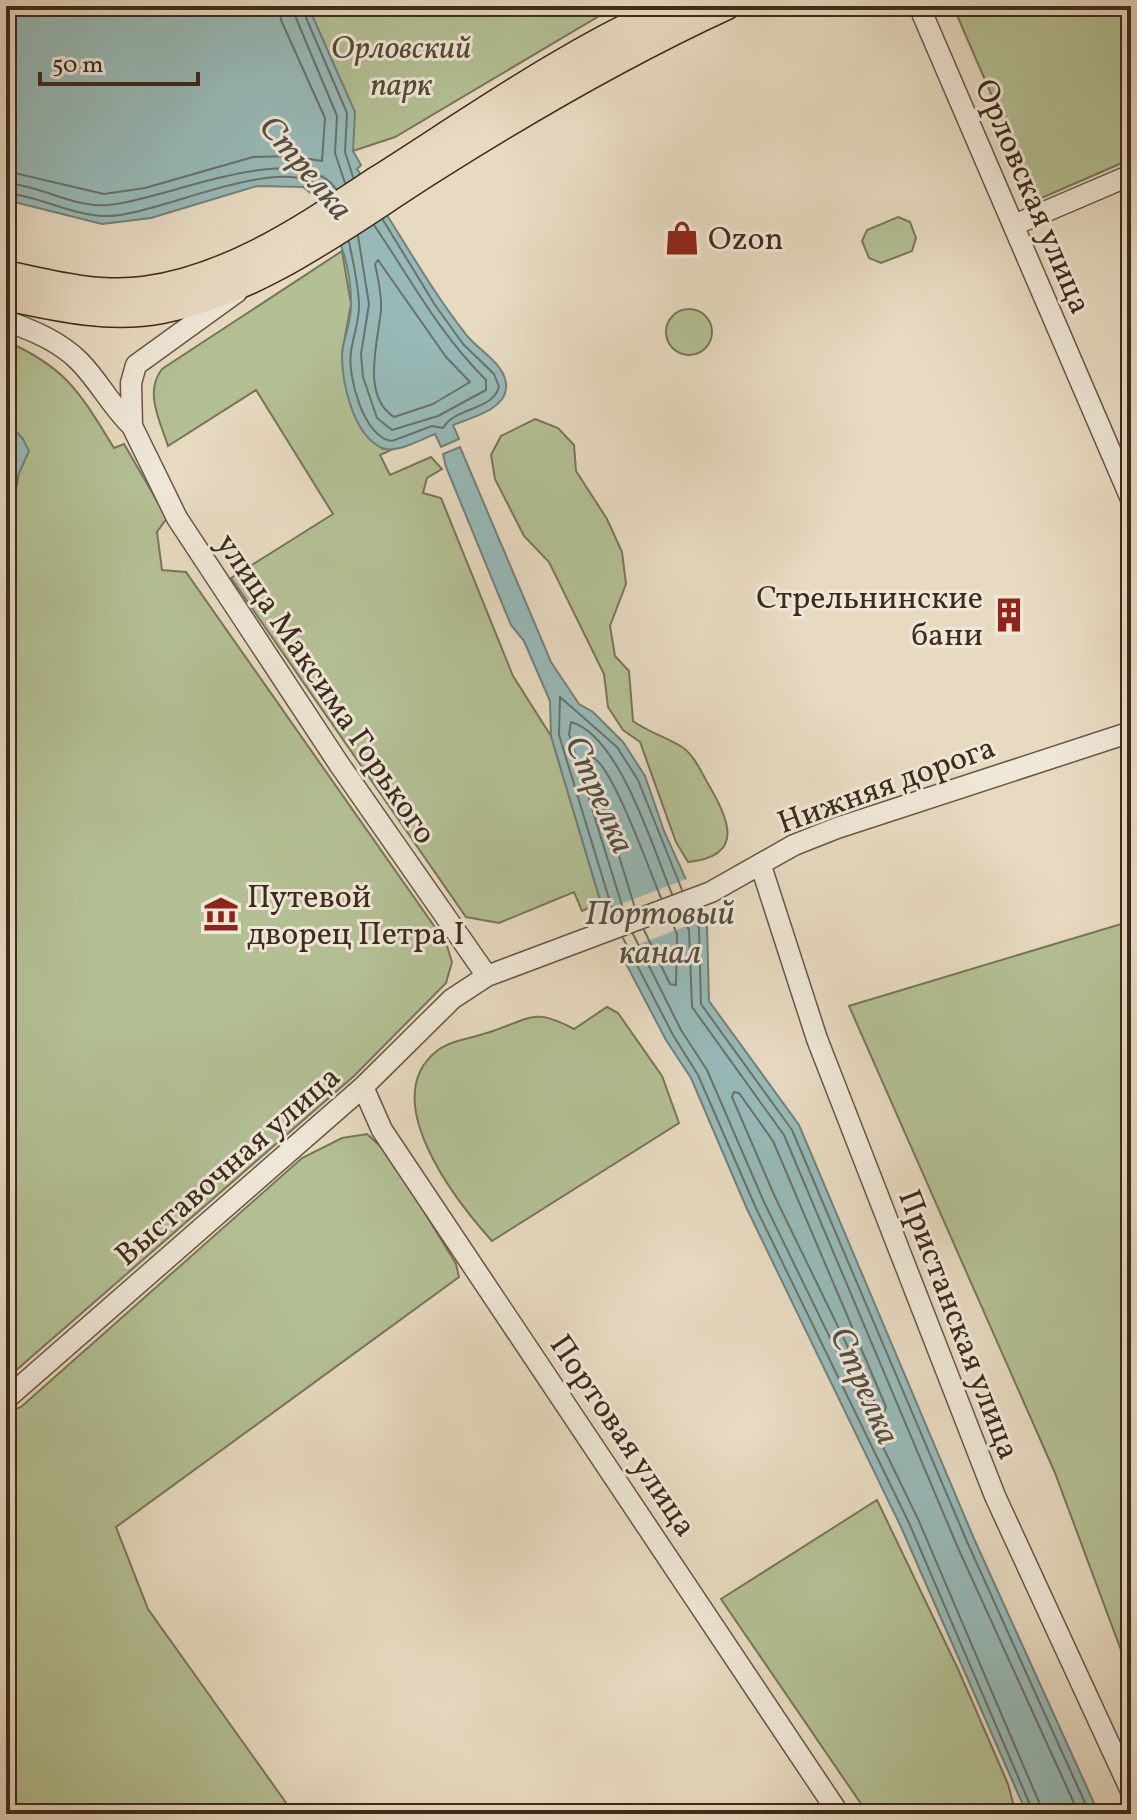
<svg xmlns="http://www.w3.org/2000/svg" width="1137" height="1820" viewBox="0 0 1137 1820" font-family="Vollkorn,serif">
<rect width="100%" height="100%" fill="#e7dac1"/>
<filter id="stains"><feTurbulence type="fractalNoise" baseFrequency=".0025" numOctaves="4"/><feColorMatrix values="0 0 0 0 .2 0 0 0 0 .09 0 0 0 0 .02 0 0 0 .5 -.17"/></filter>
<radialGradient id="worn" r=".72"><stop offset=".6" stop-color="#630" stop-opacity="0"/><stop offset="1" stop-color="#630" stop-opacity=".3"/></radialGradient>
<path fill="#b3c094" stroke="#787658" stroke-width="2" d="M 308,6 L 616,6 L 395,137 L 353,151 Z
M 953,6 L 1131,6 L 1131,159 L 1037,200 Z
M 898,217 L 910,222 L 916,238 L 912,251 L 881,263 L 869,258 L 862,241 L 867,230 Z
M 342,251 L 351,304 L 342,353 L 345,380 L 351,405 L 383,449 L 393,449 L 380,455 L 390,475 L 431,457 L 442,469 L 427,478 L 423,493 L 441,498 L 513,676 L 551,736 L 601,903 L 582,911 L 574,892 L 499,923 L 466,917 L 231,578 L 333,514 L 256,390 L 168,446 C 160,421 144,392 162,369 Z
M666 332a23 23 0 1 1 46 0a23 23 0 1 1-46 0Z
M 6,341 C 67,368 80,393 114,448 L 124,444 L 167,518 L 157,532 L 162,570 L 186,572 L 446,943 L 452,962 L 446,983 L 354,1076 L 6,1379 L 6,502 L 17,485 L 23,439 L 6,421 Z
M 535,419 L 558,428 L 574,445 L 576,471 L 607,519 L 622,552 L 626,584 L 610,626 L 615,656 L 629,671 L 633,721 C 648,732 666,737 682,747 C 693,754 701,771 707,782 C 728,818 747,856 688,862 L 676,842 L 640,742 L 623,730 L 608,707 L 604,674 L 549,562 L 524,536 L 495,479 L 491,455 L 501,436 Z
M 1131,921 L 1131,1677 L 1055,1473 L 849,1006 Z
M 607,1007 L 618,1013 L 662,1076 L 679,1123 L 492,1241 C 456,1201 375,1098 438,1050 C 452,1040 473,1038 490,1032 C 530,1019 533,1007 574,1029 Z
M 367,1134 L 389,1154 L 456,1264 L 459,1277 L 116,1527 L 148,1609 L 294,1814 L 6,1814 L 6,1413 L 21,1407 L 302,1158 L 342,1138 Z
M 877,1500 L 958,1669 L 1008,1784 L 1016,1814 L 868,1814 L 721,1599 Z"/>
<path fill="#97bab8" stroke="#73817a" stroke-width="2" d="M 6,6 L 308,6 L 355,112 L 353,151 L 361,165 L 357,169 C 395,224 426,284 468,337 C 480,351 509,367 506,389 C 504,410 470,418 453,425 L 459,439 L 441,447 L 435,434 C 422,439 396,454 382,448 C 353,435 342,383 342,355 C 343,339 351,323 351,306 C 352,268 337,228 318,195 L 314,196 L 303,187 L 257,186 L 151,218 L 102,224 L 6,200 Z
M 6,421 L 23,439 L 29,451 L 6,502 Z
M 460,447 L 551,662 L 579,704 L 593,712 L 623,742 L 645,776 L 664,831 L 707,926 L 709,1001 L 799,1125 L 975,1541 L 1099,1814 L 1027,1814 L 901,1527 L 747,1209 L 691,1078 L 666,1040 L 622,956 L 601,903 L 551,736 L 550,701 L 524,641 L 511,625 L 446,467 L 443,454 Z"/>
<path fill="#e7dac1" d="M 689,878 L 707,918 L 616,953 L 600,912 Z"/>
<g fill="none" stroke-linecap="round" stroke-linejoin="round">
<path stroke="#6a726a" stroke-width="2" d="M 291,6 L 337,116 L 335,153 L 345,183
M 301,6 L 347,113 L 345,152 L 353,177
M 6,171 L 104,194 L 145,188 L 253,157 L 289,156 L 322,161 L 325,118 L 281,20 L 279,6
M 6,183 C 40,185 73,208 108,205 C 163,201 299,136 336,189
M 6,193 C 38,196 69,214 102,216 C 157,219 290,144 327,194
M 358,236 L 369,304 L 361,354 L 363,377 L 377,418 L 392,430 L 438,416 L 486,390 L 486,380 C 438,332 412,281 374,225
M 349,242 C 353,261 358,283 359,303 C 360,320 353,335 351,352 C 347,375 364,439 392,441 L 432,426 L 443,428 C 455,407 492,411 499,387 L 494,374 L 463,344 L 435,305 L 383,220
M 378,260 L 446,357 L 470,382 L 433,404 L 394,417 C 360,395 379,340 381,309 C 382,294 378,279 375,264 Z
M 635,908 L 590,762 L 592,757 C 612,764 650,872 661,898
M 624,912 L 569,734 L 571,722 C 620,736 653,849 672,894
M 692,912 L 699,928 L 701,1004 L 792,1130 L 968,1544 L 1090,1814
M 614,915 L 559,735 L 560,697 L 617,747 L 638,780 L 682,890
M 682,916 L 689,930 L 692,1007 L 784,1135 L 958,1548 L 1079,1814
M 644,930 L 670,984 L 676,985 L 677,934 L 671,920
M 633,934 L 681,1030 L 707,1070 L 764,1202 L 918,1519 L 1044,1814
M 623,938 L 673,1035 L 698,1075 L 755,1206 L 909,1523 L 1034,1814
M 734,1092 L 739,1093 L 773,1141 L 886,1407 L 884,1412 L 879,1411 L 775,1197 L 732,1097 Z"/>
<g stroke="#685745" stroke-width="23">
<path id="minor" d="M 919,6 L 1131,499
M 1014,225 L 1131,175
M 237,292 L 136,365 L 131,383 L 132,426 L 177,518 L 339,764 L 487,976
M 6,321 C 32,330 59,341 79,361 C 99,381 111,406 132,426
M 761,866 L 817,1039 L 995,1496 L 1131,1791
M 363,1087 L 382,1130 L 839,1814
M 6,1399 L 363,1087 L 452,999 L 487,976 L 711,892 L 794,845 L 837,828 L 1131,732"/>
</g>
<g stroke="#3d2b1c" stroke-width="29">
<path id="major" d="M 6,274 C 51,284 98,296 144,290 C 232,278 306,226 378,179 C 474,118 567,52 671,6
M 6,297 C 57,308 110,320 162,310 C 264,290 349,222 435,168 C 530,108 625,53 727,6"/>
</g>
<use href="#minor" stroke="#efe7d7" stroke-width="20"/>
<use href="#major" stroke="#e7dac1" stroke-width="26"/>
</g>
<defs>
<g id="shop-bare" transform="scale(2.76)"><path d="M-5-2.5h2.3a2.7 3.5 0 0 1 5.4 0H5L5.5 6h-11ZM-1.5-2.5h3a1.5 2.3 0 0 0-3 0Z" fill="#8f2418" stroke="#efe7d7" stroke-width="2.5" paint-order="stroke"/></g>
<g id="building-bare" transform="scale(2.76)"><path d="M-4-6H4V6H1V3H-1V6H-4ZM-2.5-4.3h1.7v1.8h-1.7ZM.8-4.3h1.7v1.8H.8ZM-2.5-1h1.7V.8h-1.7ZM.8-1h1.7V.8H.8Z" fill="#8f2418" stroke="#efe7d7" stroke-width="2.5" paint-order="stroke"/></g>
<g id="museum-bare" transform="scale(2.76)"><path d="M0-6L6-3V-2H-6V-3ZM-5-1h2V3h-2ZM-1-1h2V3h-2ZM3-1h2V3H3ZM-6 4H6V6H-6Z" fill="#8f2418" stroke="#efe7d7" stroke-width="2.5" paint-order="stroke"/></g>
</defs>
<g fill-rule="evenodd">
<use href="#shop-bare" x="682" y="238"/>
<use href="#building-bare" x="1009" y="615"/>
<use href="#museum-bare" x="221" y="914"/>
</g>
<g text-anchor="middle" stroke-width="6" stroke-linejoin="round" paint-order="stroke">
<g font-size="32" font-style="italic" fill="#554934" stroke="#efe7d7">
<text x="401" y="58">Орловский<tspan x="401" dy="37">парк</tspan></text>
</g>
<g font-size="32" fill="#3d2b1c" stroke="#efe7d7">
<text transform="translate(1034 196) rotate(67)" y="11">Орловская улица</text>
<text transform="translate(327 688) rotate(56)" y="11">улица Максима Горького</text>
<text transform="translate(886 784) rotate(-20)" y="11">Нижняя дорога</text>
<text transform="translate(227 1165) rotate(-41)" y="11">Выставочная улица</text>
<text transform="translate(960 1324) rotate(69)" y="11">Пристанская улица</text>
<text transform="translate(624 1435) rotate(56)" y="11">Портовая улица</text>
</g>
<g font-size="32" fill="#3d2b1c" stroke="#efe7d7" text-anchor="start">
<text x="708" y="249">Ozon</text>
<text x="983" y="608" text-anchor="end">Стрельнинские<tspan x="983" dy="37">бани</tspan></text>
<text x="247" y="907">Путевой<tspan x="247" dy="37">дворец Петра I</tspan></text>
</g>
<g font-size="34" font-style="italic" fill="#544f43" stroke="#efe7d7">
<text transform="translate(307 167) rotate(50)" y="12">Стрелка</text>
<text transform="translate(601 794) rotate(66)" y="12">Стрелка</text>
<text x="660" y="924">Портовый<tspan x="660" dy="39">канал</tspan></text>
<text transform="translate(866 1385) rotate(66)" y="12">Стрелка</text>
</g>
</g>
<rect width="1137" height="1820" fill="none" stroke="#e7dac1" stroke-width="32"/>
<rect x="8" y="8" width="1121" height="1804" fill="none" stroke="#3d2b1c" stroke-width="4"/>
<rect x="16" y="16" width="1105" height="1788" fill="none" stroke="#3d2b1c" stroke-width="2"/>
<path d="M40 72v12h158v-12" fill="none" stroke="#3d2b1c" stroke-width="4"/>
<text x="52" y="72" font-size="24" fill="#3d2b1c" stroke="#efe7d7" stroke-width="6" paint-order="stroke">50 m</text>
<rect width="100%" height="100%" filter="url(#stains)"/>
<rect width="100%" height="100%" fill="url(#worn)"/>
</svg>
